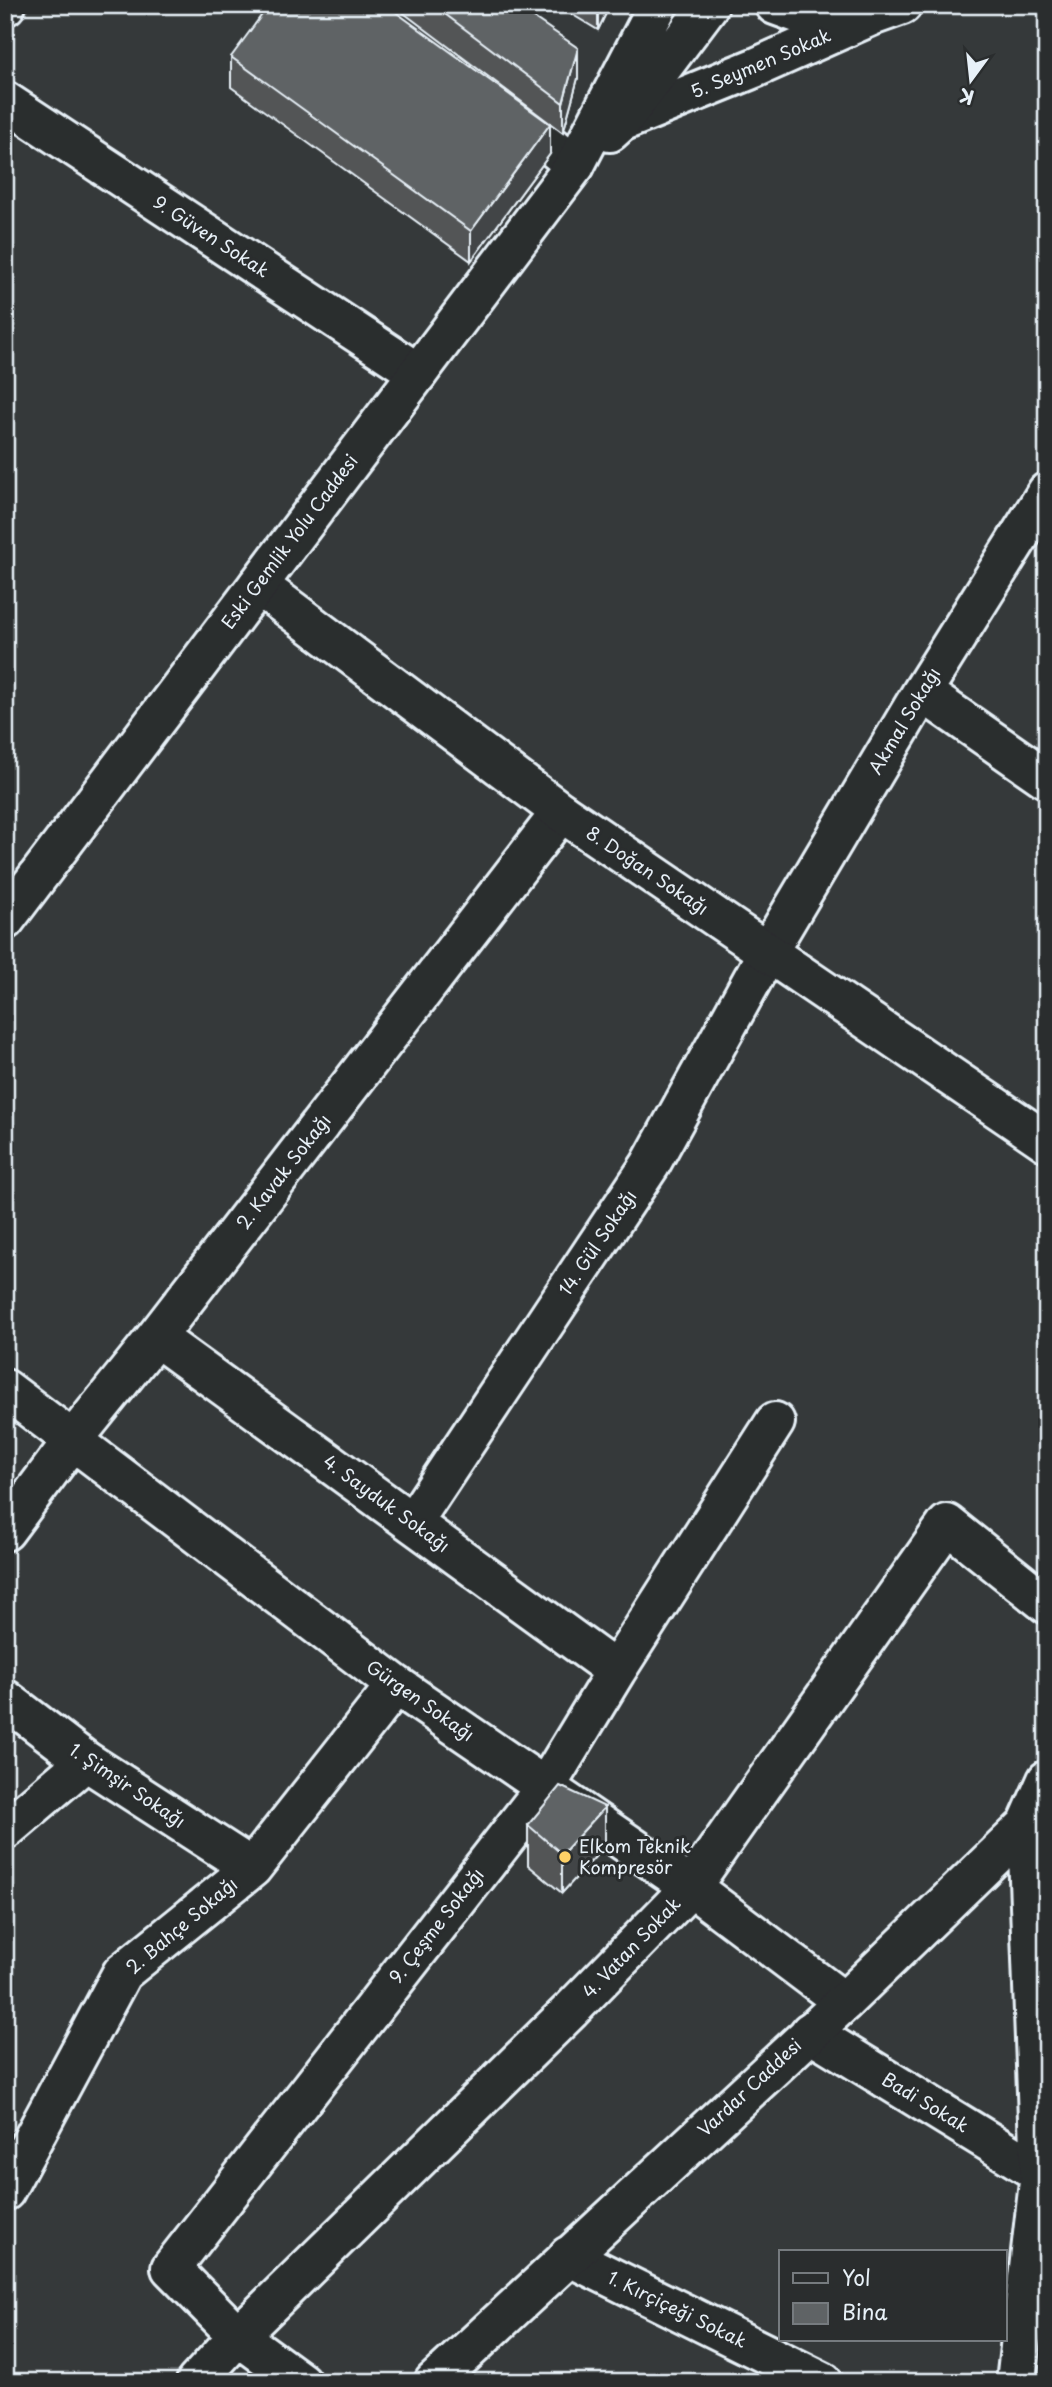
<svg xmlns="http://www.w3.org/2000/svg" width="1052" height="2387" viewBox="0 0 1052 2387" font-family="'Playpen Sans',sans-serif">
<rect width="100%" height="100%" fill="#35393a"/>
<filter id="ink" filterUnits="userSpaceOnUse"><feTurbulence type="fractalNoise" baseFrequency=".0143" numOctaves="2"/><feDisplacementMap in="SourceGraphic" scale="14" xChannelSelector="R" yChannelSelector="G"/><feConvolveMatrix kernelMatrix="1 2 1 2 8 2 1 2 1" color-interpolation-filters="sRGB"/></filter>
<g filter="url(#ink)">
<g fill="none" stroke-linecap="round" stroke-linejoin="round">
<g stroke="#e8f1f8" stroke-width="44">
<path id="street" d="M 5,6 L 6,5
M 5,101 L 418,373
M 509,111 L 575,165
M 922,692 L 1047,779
M 156,1337 L 616,1671
M 5,1389 L 396,1685 L 691,1887 L 844,2002
M 412,1523 L 650,1165 L 767,953 L 922,692 L 1047,492
M 5,1531 L 73,1440 L 156,1337 L 561,812
M 5,1699 L 86,1761 L 252,1868
M 5,1830 L 86,1761
M 810,2032 L 1040,2173
M 5,2191 L 122,1973 L 252,1868 L 396,1685
M 568,2256 L 823,2382
M 196,2382 L 238,2336 L 571,2010 L 691,1887 L 947,1524 L 1047,1604
M 301,2382 L 238,2336 L 171,2268 L 545,1788 L 616,1671 L 775,1422"/>
</g>
<g stroke="#e8f1f8" stroke-width="44">
<path id="secondary" d="M 775,5 L 816,20 L 852,24
M 621,122 L 757,67 L 874,15 L 902,5
M 258,585 L 561,812 L 1047,1142
M 434,2382 L 844,2002 L 1027,1825 L 1047,1780
M 1016,2382 L 1040,2173 L 1027,1825"/>
</g>
<g stroke="#e8f1f8" stroke-width="44">
<path id="primary" d="M 610,132 L 621,122 L 709,5
M 5,920 L 575,165 L 658,5"/>
</g>
<use href="#street" stroke="#2a2d2e" stroke-width="38"/>
<use href="#secondary" stroke="#2a2d2e" stroke-width="38"/>
<use href="#primary" stroke="#2a2d2e" stroke-width="38"/>
</g>
<path fill="#525557" stroke="#e8f1f8" stroke-width="2" d="M 393,5 L 515,5 L 578,78 L 563,133 Z
M 563,5 L 610,5 L 598,30 L 563,9 Z
M 231,57 L 550,154 L 471,261 L 231,87 Z
M 528,1825 L 605,1846 L 562,1893 L 528,1865 Z"/>
<path fill="#424547" stroke="#e8f1f8" stroke-width="2" d="M 598,5 L 610,5 L 598,30 Z
M 578,48 L 578,78 L 563,133 L 563,103 Z
M 550,124 L 550,154 L 471,261 L 471,231 Z
M 605,1807 L 605,1846 L 562,1893 L 562,1854 Z"/>
<path fill="#5f6365" stroke="#e8f1f8" stroke-width="2" d="M 269,5 L 386,5 L 550,124 L 471,231 L 231,57 Z
M 433,5 L 515,5 L 578,48 L 563,103 Z
M 560,1786 L 605,1807 L 562,1854 L 528,1825 Z"/>
</g>
<circle fill="#ffd166" stroke="#2a2d2e" stroke-width="2.5" cx="565" cy="1857" r="7"/>
<g text-anchor="middle" stroke-width="6" stroke-linejoin="round" paint-order="stroke">
<g font-size="18" fill="#e8f1f8" stroke="#2a2d2e">
<text transform="translate(761 64) rotate(-23)" y="6">5. Seymen Sokak</text>
<text transform="translate(211 237) rotate(33)" y="6">9. Güven Sokak</text>
<text transform="translate(290 542) rotate(-53)" y="6">Eski Gemlik Yolu Caddesi</text>
<text transform="translate(905 721) rotate(-59)" y="6">Akmal Sokağı</text>
<text transform="translate(647 871) rotate(34)" y="6">8. Doğan Sokağı</text>
<text transform="translate(284 1172) rotate(-52)" y="6">2. Kavak Sokağı</text>
<text transform="translate(598 1243) rotate(-56)" y="6">14. Gül Sokağı</text>
<text transform="translate(386 1504) rotate(36)" y="6">4. Sayduk Sokağı</text>
<text transform="translate(420 1701) rotate(35)" y="6">Gürgen Sokağı</text>
<text transform="translate(127 1786) rotate(34)" y="6">1. Şimşir Sokağı</text>
<text transform="translate(182 1926) rotate(-40)" y="6">2. Bahçe Sokağı</text>
<text transform="translate(437 1926) rotate(-52)" y="6">9. Çeşme Sokağı</text>
<text transform="translate(632 1948) rotate(-46)" y="6">4. Vatan Sokak</text>
<text transform="translate(750 2088) rotate(-43)" y="6">Vardar Caddesi</text>
<text transform="translate(925 2103) rotate(31)" y="6">Badi Sokak</text>
<text transform="translate(677 2310) rotate(26)" y="6">1. Kırçiçeği Sokak</text>
</g>
<g font-size="18" fill="#e8f1f8" stroke="#2a2d2e" text-anchor="start">
<text x="579" y="1853">Elkom Teknik<tspan x="579" dy="21">Kompresör</tspan></text>
</g>
</g>
<rect width="1052" height="2387" fill="none" stroke="#2a2d2e" stroke-width="28"/>
<rect x="14" y="14" width="1024" height="2359" fill="none" stroke="#e8f1f8" stroke-width="2.5" filter="url(#ink)"/>
<rect x="779" y="2250" width="228" height="91" fill="#2a2d2e" stroke="#767b7f" stroke-width="2"/>
<rect x="793" y="2273" width="35" height="10" fill="#2a2d2e" stroke="#767b7f" stroke-width="2"/>
<text x="842" y="2286" font-size="21" fill="#e8f1f8">Yol</text>
<rect x="793" y="2303" width="35" height="21" fill="#5f6365" stroke="#767b7f" stroke-width="2"/>
<text x="842" y="2320" font-size="21" fill="#e8f1f8">Bina</text>
<g transform="translate(971 80) rotate(195)" stroke="#2a2d2e" stroke-width="5" paint-order="stroke">
<path d="M0-5L12 26L0 18L-12 26Z" fill="#e8f1f8"/>
<text y="-10" font-size="19" font-weight="bold" text-anchor="middle" fill="#e8f1f8">K</text>
</g>
</svg>
